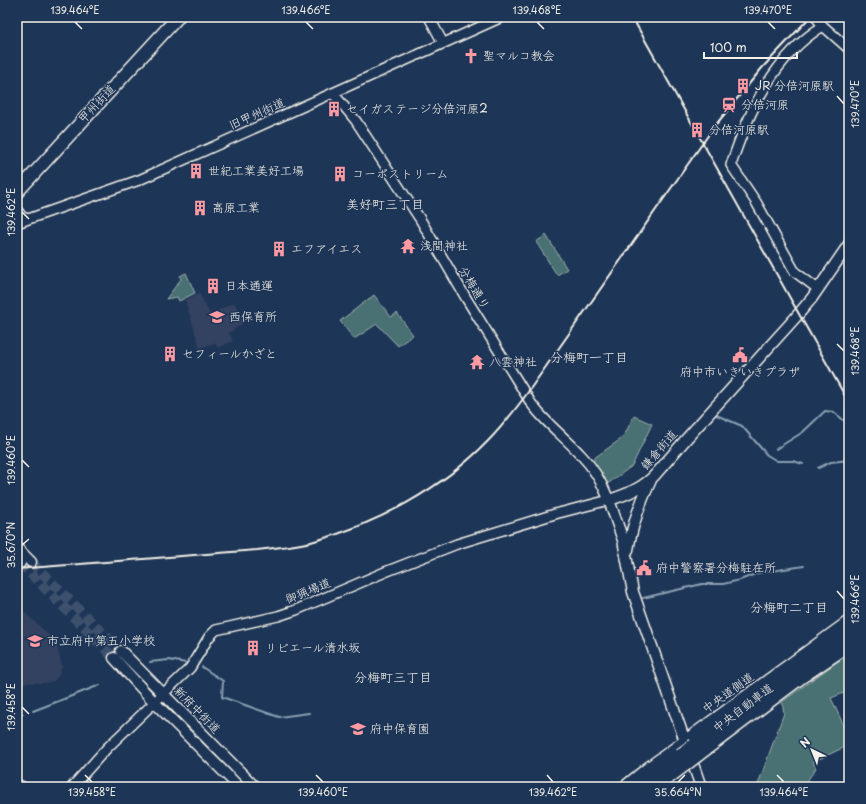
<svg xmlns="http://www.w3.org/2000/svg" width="866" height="804" viewBox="0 0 866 804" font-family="'Playpen Sans','Klee One',sans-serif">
<rect width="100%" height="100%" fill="#1d3557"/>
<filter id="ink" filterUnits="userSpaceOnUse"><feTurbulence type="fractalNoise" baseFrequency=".025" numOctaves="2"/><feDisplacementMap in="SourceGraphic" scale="8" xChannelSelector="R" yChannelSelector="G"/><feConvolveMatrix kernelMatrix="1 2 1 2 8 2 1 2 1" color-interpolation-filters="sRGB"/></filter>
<g filter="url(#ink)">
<path fill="#334260" d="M 199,293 L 210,314 L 234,303 L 246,321 L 229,333 L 233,341 L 218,348 L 215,343 L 200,348 L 185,300 Z
M 17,605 L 49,635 L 57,646 L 62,666 L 59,675 L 54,681 L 46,683 L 17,683 Z"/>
<path fill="#496f72" stroke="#9eb0ad" d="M 546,235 L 567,269 L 557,275 L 536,242 Z
M 186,273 L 195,293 L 179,301 L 177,297 L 166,299 L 181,279 L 180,276 Z
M 374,295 L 391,317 L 397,313 L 413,335 L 398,346 L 377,324 L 354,339 L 340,321 Z
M 634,416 L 652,424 L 632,466 L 606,485 L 590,461 L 621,439 L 626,432 Z
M 844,657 L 849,664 L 849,691 L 831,698 L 849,737 L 849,745 L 813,762 L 816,768 L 803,787 L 757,787 L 784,713 L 782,702 Z"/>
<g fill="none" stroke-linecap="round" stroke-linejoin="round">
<path stroke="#8ca0b2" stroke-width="2" d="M 714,414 L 742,426 L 767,455 L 777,461 L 793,461 L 803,464
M 776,449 L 803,432 L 825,411 L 834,412 L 849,425
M 818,468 L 831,462 L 849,460
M 643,598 L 702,584 L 723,584 L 740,580 L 758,573 L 804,566
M 150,662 L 169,660 L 186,663
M 202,667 L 223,681 L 222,697 L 279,717 L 309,713
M 33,711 L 100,685
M 17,715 L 23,714"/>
<path stroke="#3d516d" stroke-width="10" stroke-dasharray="10 5" stroke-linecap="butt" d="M 31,562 L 121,651
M 20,563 L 114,658"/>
<g stroke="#f4f1e8" stroke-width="12">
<path id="secondary" d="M 429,17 L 443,43
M 816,17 L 823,26 L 849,49
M 17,210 L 22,217 L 28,219
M 17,223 L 139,180 L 502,17
M 818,289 L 795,272 L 756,202 L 731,165 C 748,113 774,56 823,26
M 17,784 L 23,787
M 72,787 L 107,748 L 190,668 L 209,637 L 216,630 L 278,616 L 296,610 L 385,572 L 457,544 L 555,514 L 609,500 C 603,485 593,467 581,455 C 565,437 545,423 531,403 L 466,298 L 420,219 L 356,121 L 338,99 L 332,93
M 623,787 L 649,766 L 849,620"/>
</g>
<g stroke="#f4f1e8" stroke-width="13">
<path id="primary" d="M 17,548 L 31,562
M 628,550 C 632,526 640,503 651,480
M 17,560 L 20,563
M 121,651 L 255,787
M 114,658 L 154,702 L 239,787
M 701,787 L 633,592 L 623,540 L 609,500 C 626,495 643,488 655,475 L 687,438 L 796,317 L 812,298 L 849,244"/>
</g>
<g stroke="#f4f1e8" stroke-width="15">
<path id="highway" d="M 17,192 L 178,17
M 694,745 L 797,668 L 849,632
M 698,755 L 803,676 L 849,645
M 638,787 L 680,755
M 656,787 L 685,765"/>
</g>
<use href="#secondary" stroke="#1d3557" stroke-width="9"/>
<use href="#primary" stroke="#1d3557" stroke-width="10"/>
<use href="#highway" stroke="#1d3557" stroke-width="12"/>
<path stroke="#f4f1e8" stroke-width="2" d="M 632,17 L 849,403
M 17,569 L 257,550 C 276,548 294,546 311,542 C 376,525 443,488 489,440 C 503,426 514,411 526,395 L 714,127 L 762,68 L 810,17"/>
<g stroke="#f4f1e8" stroke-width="15" stroke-linecap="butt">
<path id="highway-bridge" d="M 680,755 L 694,745
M 685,765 L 698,755"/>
</g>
<use href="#highway-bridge" stroke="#1d3557" stroke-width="12"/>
</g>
</g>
<path fill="none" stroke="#f4f1e8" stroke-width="1.5" d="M 75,22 L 82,29M 306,22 L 313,29M 537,22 L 544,29M 768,22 L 775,29M 837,96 L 844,104M 22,212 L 29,219M 837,344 L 844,351M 22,460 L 29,467M 22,545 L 29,539M 837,591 L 844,599M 22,707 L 29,714M 85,775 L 92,782M 316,775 L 323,782M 547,775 L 553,782M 777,775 L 784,782M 678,782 L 685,775"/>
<defs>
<g id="church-bare" transform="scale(1.2)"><path d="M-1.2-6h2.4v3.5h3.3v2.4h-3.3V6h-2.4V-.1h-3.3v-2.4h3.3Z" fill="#ff9aa2" stroke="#1d3557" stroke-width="2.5" paint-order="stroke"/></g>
<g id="building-bare" transform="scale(1.2)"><path d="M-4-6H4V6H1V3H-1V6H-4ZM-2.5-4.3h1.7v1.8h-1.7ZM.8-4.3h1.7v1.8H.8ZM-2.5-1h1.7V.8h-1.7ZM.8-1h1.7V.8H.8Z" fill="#ff9aa2" stroke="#1d3557" stroke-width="2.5" paint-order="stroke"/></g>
<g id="station-bare" transform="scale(1.2)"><path d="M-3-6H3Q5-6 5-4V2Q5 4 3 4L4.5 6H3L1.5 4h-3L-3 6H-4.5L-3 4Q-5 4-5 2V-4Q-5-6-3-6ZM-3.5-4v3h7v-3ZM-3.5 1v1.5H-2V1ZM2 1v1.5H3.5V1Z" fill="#ff9aa2" stroke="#1d3557" stroke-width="2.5" paint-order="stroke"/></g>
<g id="temple-bare" transform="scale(1.2)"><path d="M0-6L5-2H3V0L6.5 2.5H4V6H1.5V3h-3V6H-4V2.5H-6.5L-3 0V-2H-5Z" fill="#ff9aa2" stroke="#1d3557" stroke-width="2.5" paint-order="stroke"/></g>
<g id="school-bare" transform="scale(1.2)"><path d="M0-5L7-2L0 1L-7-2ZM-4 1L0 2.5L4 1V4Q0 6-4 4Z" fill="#ff9aa2" stroke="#1d3557" stroke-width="2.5" paint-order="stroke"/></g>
<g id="civic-bare" transform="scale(1.2)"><path d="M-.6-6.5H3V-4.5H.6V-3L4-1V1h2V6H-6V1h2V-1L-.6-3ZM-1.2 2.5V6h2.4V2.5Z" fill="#ff9aa2" stroke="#1d3557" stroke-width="2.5" paint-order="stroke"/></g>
</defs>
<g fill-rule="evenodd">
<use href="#church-bare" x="471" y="56"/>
<use href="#building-bare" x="743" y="86"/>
<use href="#station-bare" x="729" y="105"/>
<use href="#building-bare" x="334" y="109"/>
<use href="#building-bare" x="697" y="130"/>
<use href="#building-bare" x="196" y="171"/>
<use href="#building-bare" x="340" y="174"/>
<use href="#building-bare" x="200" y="208"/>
<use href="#temple-bare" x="408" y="246"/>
<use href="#building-bare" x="279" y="249"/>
<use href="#building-bare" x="213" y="286"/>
<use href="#school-bare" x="217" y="317"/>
<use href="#building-bare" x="170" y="354"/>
<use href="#civic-bare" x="740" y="355"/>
<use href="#temple-bare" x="477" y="362"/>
<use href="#civic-bare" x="644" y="568"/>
<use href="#school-bare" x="35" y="641"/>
<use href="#building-bare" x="253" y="648"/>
<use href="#school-bare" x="358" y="729"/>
</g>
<g text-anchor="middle" stroke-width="3" stroke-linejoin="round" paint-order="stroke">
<g font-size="12" fill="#f4f1e8" stroke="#1d3557" text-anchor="start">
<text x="483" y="60">聖マルコ教会</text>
<text x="755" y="90">JR 分倍河原駅</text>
<text x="741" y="109">分倍河原</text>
<text x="346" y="113">セイガステージ分倍河原2</text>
<text x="709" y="134">分倍河原駅</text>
<text x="208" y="175">世紀工業美好工場</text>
<text x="352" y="178">コーポストリーム</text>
<text x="212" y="212">高原工業</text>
<text x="420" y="250">浅間神社</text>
<text x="291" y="253">エフアイエス</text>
<text x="225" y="290">日本通運</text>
<text x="229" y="321">西保育所</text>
<text x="182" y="358">セフィールかざと</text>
<text x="489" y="366">八雲神社</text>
<text x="740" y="376" text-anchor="middle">府中市いきいきプラザ</text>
<text x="656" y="572">府中警察署分梅駐在所</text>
<text x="47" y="645">市立府中第五小学校</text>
<text x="265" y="652">リビエール清水坂</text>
<text x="370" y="733">府中保育園</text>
</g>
<g font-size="12" fill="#f4f1e8" stroke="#1d3557">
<text transform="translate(97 104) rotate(-47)" y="4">甲州街道</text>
<text transform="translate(257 114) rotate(-24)" y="4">旧甲州街道</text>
<text transform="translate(474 288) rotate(59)" y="4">分梅通り</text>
<text transform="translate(659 450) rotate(-49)" y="4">鎌倉街道</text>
<text transform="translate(308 591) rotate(-22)" y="4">御猟場道</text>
<text transform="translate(728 693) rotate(-36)" y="4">中央道側道</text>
<text transform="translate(743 708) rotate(-37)" y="4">中央自動車道</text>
<text transform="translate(197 710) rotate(46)" y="4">新府中街道</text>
</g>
<g font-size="13" fill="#f4f1e8" stroke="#1d3557">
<text x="385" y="209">美好町三丁目</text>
<text x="589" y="362">分梅町一丁目</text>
<text x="789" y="612">分梅町二丁目</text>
<text x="393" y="682">分梅町三丁目</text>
</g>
</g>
<rect width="866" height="804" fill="none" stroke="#1d3557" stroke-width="44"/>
<g transform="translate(812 750) rotate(317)" stroke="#1d3557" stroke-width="3" paint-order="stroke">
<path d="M0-3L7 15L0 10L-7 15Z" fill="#f4f1e8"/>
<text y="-6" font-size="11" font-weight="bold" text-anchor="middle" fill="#f4f1e8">N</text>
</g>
<path d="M704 52v6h93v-6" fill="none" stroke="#f4f1e8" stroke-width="2"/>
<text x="710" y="52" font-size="12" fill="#f4f1e8" stroke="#1d3557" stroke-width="3" paint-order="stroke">100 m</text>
<rect x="22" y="22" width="822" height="760" fill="none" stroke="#f4f1e8" stroke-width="1.5"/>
<g font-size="10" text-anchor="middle" fill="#f4f1e8">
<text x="75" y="14">139.464°E</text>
<text x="306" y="14">139.466°E</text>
<text x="537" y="14">139.468°E</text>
<text x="768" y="14">139.470°E</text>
<text transform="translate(855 104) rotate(-90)" y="4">139.470°E</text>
<text transform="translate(11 212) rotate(-90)" y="4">139.462°E</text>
<text transform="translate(855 351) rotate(-90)" y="4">139.468°E</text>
<text transform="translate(11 460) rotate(-90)" y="4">139.460°E</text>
<text transform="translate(11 545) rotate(-90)" y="4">35.670°N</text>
<text transform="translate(855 599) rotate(-90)" y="4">139.466°E</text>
<text transform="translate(11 707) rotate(-90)" y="4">139.458°E</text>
<text x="92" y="796">139.458°E</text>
<text x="323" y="796">139.460°E</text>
<text x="553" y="796">139.462°E</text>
<text x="678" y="796">35.664°N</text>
<text x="784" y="796">139.464°E</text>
</g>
</svg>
